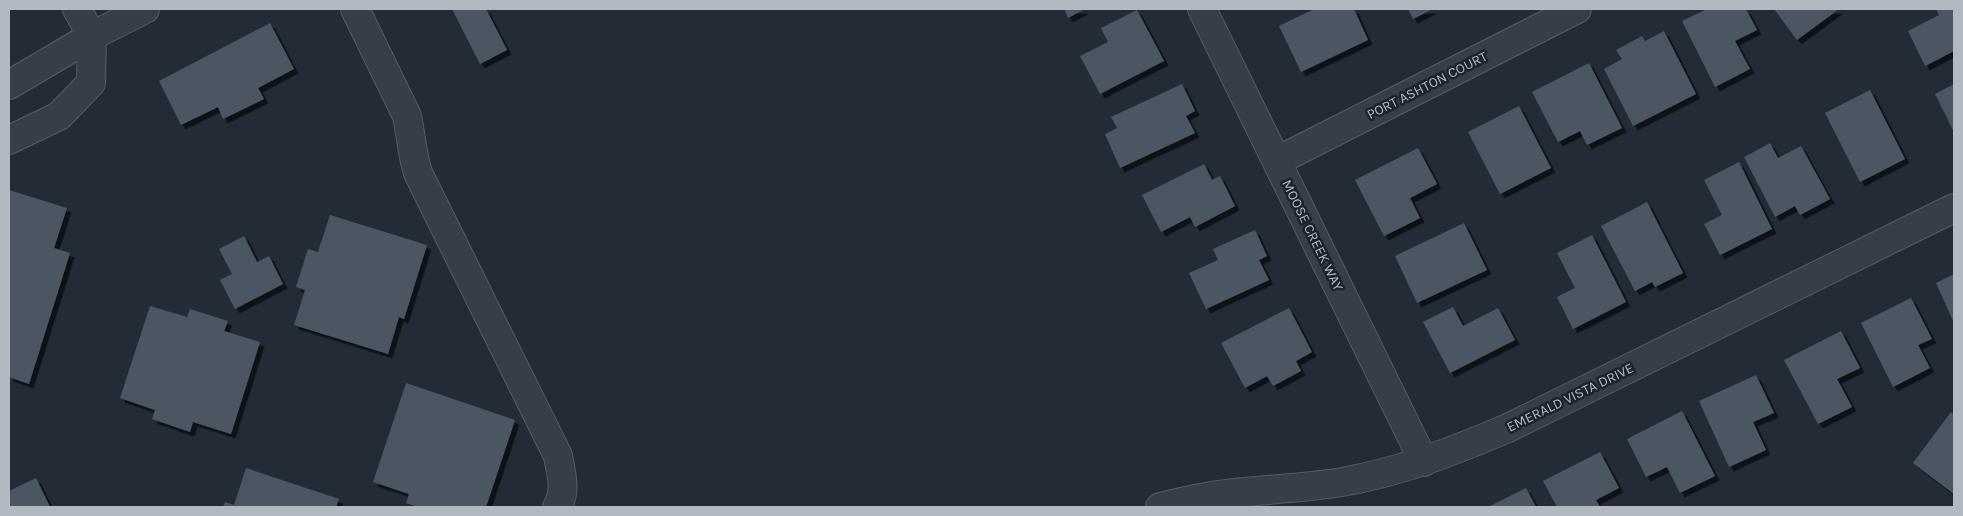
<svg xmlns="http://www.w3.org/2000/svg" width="1963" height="516" viewBox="0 0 1963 516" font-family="Karla,sans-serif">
<defs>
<filter id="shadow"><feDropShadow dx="4.5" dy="4.5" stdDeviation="0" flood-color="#0009"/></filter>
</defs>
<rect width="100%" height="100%" fill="#232c36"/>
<path fill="#4c5662" filter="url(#shadow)" d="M 452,9 L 486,9 L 507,50 L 480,64 Z
M 1064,9 L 1085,9 L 1068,18 Z
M 1314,9 L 1354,9 L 1368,40 L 1301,72 L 1279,26 Z
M 1408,9 L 1433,9 L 1413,19 Z
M 1707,9 L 1746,9 L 1757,30 L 1735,41 L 1750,69 L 1715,87 L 1682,21 Z
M 1774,9 L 1839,9 L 1797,40 Z
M 1936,9 L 1954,9 L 1954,51 L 1925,66 L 1908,31 L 1939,15 Z
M 1137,10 L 1164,61 L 1100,94 L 1080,56 L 1108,42 L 1101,28 Z
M 270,23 L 294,69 L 258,88 L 264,99 L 223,119 L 218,107 L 181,125 L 159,81 Z
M 1664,31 L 1696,94 L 1633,126 L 1604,69 L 1622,59 L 1616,50 L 1642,36 L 1645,41 Z
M 1589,63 L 1622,128 L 1587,145 L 1580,131 L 1558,142 L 1532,92 Z
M 1182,84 L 1195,111 L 1186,116 L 1195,133 L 1120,168 L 1105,134 L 1117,128 L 1111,117 Z
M 1954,84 L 1954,132 L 1935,94 Z
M 1870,90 L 1905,159 L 1860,182 L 1825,113 Z
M 1519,106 L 1551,168 L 1500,194 L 1468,132 Z
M 1770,143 L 1778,158 L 1801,146 L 1830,199 L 1800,215 L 1795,206 L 1775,217 L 1744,157 Z
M 1418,148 L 1437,184 L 1410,198 L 1420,218 L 1384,236 L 1355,180 Z
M 1739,162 L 1772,229 L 1720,255 L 1704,224 L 1722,215 L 1704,180 Z
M 1204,164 L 1212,180 L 1220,176 L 1235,206 L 1195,227 L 1190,217 L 1161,232 L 1142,195 Z
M 9,190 L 67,208 L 54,248 L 70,253 L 29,384 L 9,377 Z
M 1647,202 L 1683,273 L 1655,287 L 1652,282 L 1635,291 L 1601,226 Z
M 330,215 L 427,245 L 404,319 L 399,317 L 388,354 L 294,325 L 305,290 L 296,287 L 308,249 L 318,252 Z
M 1464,223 L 1487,270 L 1417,303 L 1395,256 Z
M 1255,230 L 1267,256 L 1259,260 L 1269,280 L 1206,309 L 1189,273 L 1218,260 L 1213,249 Z
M 1592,235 L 1626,302 L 1573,329 L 1557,297 L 1575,288 L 1557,253 Z
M 244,236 L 257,262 L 269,256 L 283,284 L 235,309 L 220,280 L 232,274 L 219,249 Z
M 1954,274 L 1954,323 L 1936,283 Z
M 1911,298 L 1932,339 L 1918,345 L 1930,368 L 1893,387 L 1861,323 Z
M 150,306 L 187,317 L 190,309 L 228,321 L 224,331 L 260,342 L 231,434 L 193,422 L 190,432 L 152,419 L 155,410 L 120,398 Z
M 1453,307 L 1463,326 L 1498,308 L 1515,340 L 1450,373 L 1423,322 Z
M 1289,308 L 1312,352 L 1296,361 L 1301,371 L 1273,386 L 1267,376 L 1245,388 L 1221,343 Z
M 1841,331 L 1860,368 L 1837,379 L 1852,407 L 1818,424 L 1784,360 Z
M 1756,375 L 1774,413 L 1753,422 L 1766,450 L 1729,467 L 1699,401 Z
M 406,383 L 515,420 L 486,507 L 417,507 L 406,503 L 409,494 L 373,482 Z
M 1682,411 L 1715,476 L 1680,493 L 1667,467 L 1646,477 L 1627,439 Z
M 1951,412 L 1954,415 L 1954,494 L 1913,463 Z
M 1600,452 L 1619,488 L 1596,500 L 1600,507 L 1557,507 L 1543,481 Z
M 246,468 L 339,499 L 336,507 L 223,507 L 225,502 L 234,505 Z
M 36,478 L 50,507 L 9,507 L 9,491 Z
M 1526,488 L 1536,507 L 1488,507 Z"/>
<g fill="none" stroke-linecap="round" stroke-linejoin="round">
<g stroke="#555c65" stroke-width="30">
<path id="minor" d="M 355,9 L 407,116 C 411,135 412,154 418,173 L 558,456 C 561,472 567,492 557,507
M 1202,9 L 1424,462
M 9,85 L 92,36 L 145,9
M 9,140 L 59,116 L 91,83 L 92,36 L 77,9
M 1277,161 L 1577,9
M 1160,507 C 1185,501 1210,495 1235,493 C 1271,489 1306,488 1342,482 C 1400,472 1454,451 1508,428 L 1954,208"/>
</g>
<use href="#minor" stroke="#373e47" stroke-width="28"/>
</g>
<g text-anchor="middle" stroke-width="5" stroke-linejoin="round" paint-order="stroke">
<g font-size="14" fill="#b2b9c3" stroke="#1c232c">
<text transform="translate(1427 85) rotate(-27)" y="5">PORT ASHTON COURT</text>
<text transform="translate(1313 235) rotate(64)" y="5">MOOSE CREEK WAY</text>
<text transform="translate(1570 397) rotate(-26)" y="5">EMERALD VISTA DRIVE</text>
</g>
</g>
<rect width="1963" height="516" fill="none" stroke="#b2b9c3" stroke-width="20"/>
</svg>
